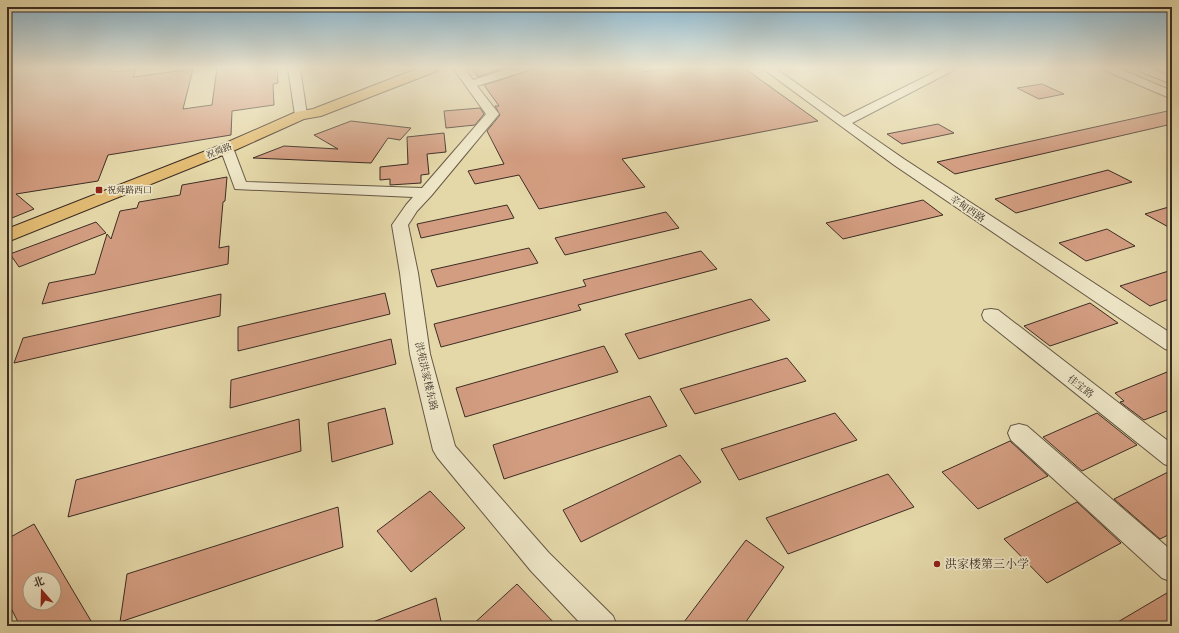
<svg xmlns="http://www.w3.org/2000/svg" width="1179" height="633" viewBox="0 0 1179 633" font-family="'Libre Caslon Text','Noto Serif SC',serif">
<rect width="100%" height="100%" fill="#e4d7a8"/>
<filter id="stains"><feTurbulence type="fractalNoise" baseFrequency=".005" numOctaves="4"/><feColorMatrix values="0 0 0 0 .2 0 0 0 0 .09 0 0 0 0 .02 0 0 0 .5 -.17"/></filter>
<radialGradient id="worn" r=".72"><stop offset=".6" stop-color="#630" stop-opacity="0"/><stop offset="1" stop-color="#630" stop-opacity=".3"/></radialGradient>
<path fill="#d39d81" stroke="#3c2d24" fill-rule="evenodd" d="M 7,68 L 111,68 L 111,72 L 136,69 L 133,77 L 193,69 L 183,109 L 212,105 L 217,68 L 277,68 L 278,83 L 273,84 L 274,105 L 232,111 L 231,135 L 108,155 L 98,181 L 16,194 L 34,209 L 7,220 Z
M 472,68 L 505,68 L 478,77 Z
M 530,68 L 643,68 L 643,72 L 668,68 L 744,68 L 818,121 L 622,159 L 645,187 L 539,209 L 519,175 L 475,184 L 468,171 L 504,164 L 487,131 L 500,115 L 495,106 L 499,106 L 484,85 L 528,71 Z
M 1042,84 L 1064,94 L 1039,99 L 1017,88 Z
M 480,108 L 484,114 L 475,125 L 446,128 L 444,111 Z
M 1172,110 L 1172,124 L 955,174 L 937,162 Z
M 351,121 L 411,128 L 400,140 L 388,138 L 371,163 L 253,158 L 284,146 L 338,149 L 314,135 Z
M 938,124 L 954,133 L 902,144 L 887,134 Z
M 444,133 L 446,152 L 427,154 L 429,174 L 421,175 L 421,183 L 390,185 L 390,179 L 380,180 L 380,167 L 408,164 L 407,137 Z
M 1108,170 L 1132,182 L 1016,213 L 995,199 Z
M 227,177 L 225,201 L 223,202 L 219,248 L 229,246 L 228,264 L 42,304 L 49,283 L 95,274 L 107,234 L 111,239 L 120,211 L 137,208 L 139,202 L 180,195 L 182,185 Z
M 923,200 L 943,215 L 843,239 L 826,223 Z
M 507,205 L 514,218 L 421,238 L 417,224 Z
M 1172,206 L 1172,229 L 1145,214 Z
M 666,212 L 679,228 L 565,255 L 555,238 Z
M 96,222 L 106,233 L 19,267 L 10,254 Z
M 1107,229 L 1135,246 L 1086,261 L 1059,243 Z
M 529,248 L 538,263 L 437,287 L 431,270 Z
M 701,251 L 717,269 L 578,305 L 581,310 L 441,347 L 434,324 L 586,286 L 583,280 Z
M 1172,270 L 1172,298 L 1150,306 L 1120,286 Z
M 385,293 L 390,314 L 238,351 L 238,327 Z
M 221,294 L 220,316 L 14,363 L 23,338 Z
M 751,299 L 770,320 L 639,359 L 625,334 Z
M 1090,303 L 1118,323 L 1050,346 L 1024,326 Z
M 391,339 L 396,364 L 230,408 L 231,380 Z
M 604,346 L 618,372 L 465,417 L 456,388 Z
M 787,358 L 806,381 L 695,414 L 680,389 Z
M 1172,370 L 1172,409 L 1144,420 L 1120,402 L 1124,401 L 1115,393 Z
M 650,396 L 667,426 L 504,479 L 493,445 Z
M 385,408 L 393,444 L 332,462 L 328,423 Z
M 835,413 L 857,440 L 739,480 L 721,449 Z
M 1097,413 L 1137,445 L 1082,471 L 1043,437 Z
M 299,419 L 301,451 L 68,517 L 76,480 Z
M 1010,441 L 1048,476 L 978,509 L 942,472 Z
M 680,455 L 701,482 L 581,542 L 563,510 Z
M 1172,470 L 1172,533 L 1160,539 L 1114,499 Z
M 888,474 L 914,507 L 788,554 L 766,518 Z
M 430,491 L 465,528 L 411,572 L 377,531 Z
M 1077,502 L 1121,543 L 1047,583 L 1004,539 Z
M 338,507 L 343,547 L 120,622 L 127,574 Z
M 34,524 L 66,579 L 94,626 L 20,626 L 7,600 L 7,539 ZM 30,579 L 54,579 L 54,603 L 30,603 Z
M 746,540 L 784,567 L 743,626 L 681,626 Z
M 517,584 L 557,626 L 471,626 Z
M 1172,590 L 1172,626 L 1111,626 Z
M 436,598 L 442,626 L 365,626 L 365,625 Z"/>
<g fill="none" stroke-linecap="round" stroke-linejoin="round">
<g stroke="#665845" stroke-width="2">
<path id="minor" d="M 288,68 L 300,68 L 307,115 L 305,118 L 297,118 L 295,115 Z
M 453,68 L 464,68 L 473,80 L 511,68 L 529,68 L 528,70 L 477,86 L 499,114 L 431,196 L 417,211 L 408,225 L 418,273 L 430,354 L 455,446 L 549,553 L 613,616 L 617,626 L 583,626 L 531,571 L 437,457 L 433,450 L 410,354 L 400,273 L 392,225 L 406,205 L 413,197 L 235,189 L 220,148 L 222,145 L 232,145 L 246,182 L 422,188 L 486,114 Z
M 762,68 L 775,68 L 844,117 L 943,68 L 958,68 L 852,123 L 904,159 L 1172,334 L 1172,351 L 1165,349 L 894,165 Z
M 1103,68 L 1118,68 L 1172,91 L 1172,99 L 1104,70 Z
M 1141,68 L 1151,68 L 1172,77 L 1172,84 L 1141,72 L 1139,70 Z
M 991,309 L 998,310 L 1172,444 L 1172,467 L 1164,464 L 984,320 L 982,315 L 984,310 Z
M 1019,424 L 1027,426 L 1172,551 L 1172,582 L 1162,578 L 1011,440 L 1008,433 L 1011,426 Z"/>
</g>
<g stroke="#3c2d24" stroke-width="2">
<path id="major" d="M 419,68 L 438,68 L 437,71 L 321,116 L 304,119 L 233,151 L 7,242 L 7,229 L 221,145 L 296,112 L 313,109 Z"/>
</g>
<use href="#minor" fill="#ede5c6" fill-rule="evenodd"/>
<use href="#major" fill="#e2bc74" fill-rule="evenodd"/>
</g>
<linearGradient id="sky" x2="0" y2="1"><stop stop-color="#87b6d1"/><stop offset="0.43" stop-color="#f3edd8"/><stop offset="1" stop-color="#f3edd8" stop-opacity="0"/></linearGradient>
<rect width="1179" height="157" fill="url(#sky)"/>
<g fill="#8f2418" stroke="#ede5c6" stroke-width="1.5">
<rect x="95" y="186" width="8" height="8" rx="2"/>
<circle cx="937" cy="564" r="4"/>
</g>
<g text-anchor="middle" stroke-width="3.5" stroke-linejoin="round" paint-order="stroke">
<g font-size="9" fill="#3c2d24" stroke="#ede5c6">
<text transform="translate(219 151) rotate(-22)" y="3">祝舜路</text>
</g>
<g font-size="9" fill="#3c2d24" stroke="#ede5c6" text-anchor="start">
<text x="107" y="193">祝舜路西口</text>
</g>
<g font-size="10" fill="#3c2d24" stroke="#ede5c6">
<text transform="translate(968 208) rotate(34)" y="4">辛甸西路</text>
<text transform="translate(427 376) rotate(77)" y="4">洪苑洪家楼东路</text>
<text transform="translate(1081 386) rotate(38)" y="4">佳宝路</text>
</g>
<g font-size="12" fill="#3c2d24" stroke="#ede5c6" text-anchor="start">
<text x="945" y="568">洪家楼第三小学</text>
</g>
</g>
<rect width="1179" height="633" fill="none" stroke="#e4d7a8" stroke-width="24"/>
<rect x="8" y="8" width="1163" height="617" fill="none" stroke="#3c2d24" stroke-width="2"/>
<rect x="12" y="12" width="1155" height="609" fill="none" stroke="#3c2d24"/>
<g transform="translate(42 591) rotate(340)"><circle r="19" fill="#ede5c6" stroke="#a69b85"/>
<path d="M0-3L7 15L0 10L-7 15Z" fill="#8f2418"/>
<text y="-6" font-size="11" font-weight="bold" text-anchor="middle" fill="#3c2d24">北</text>
</g>
<rect width="100%" height="100%" filter="url(#stains)"/>
<rect width="100%" height="100%" fill="url(#worn)"/>
</svg>
